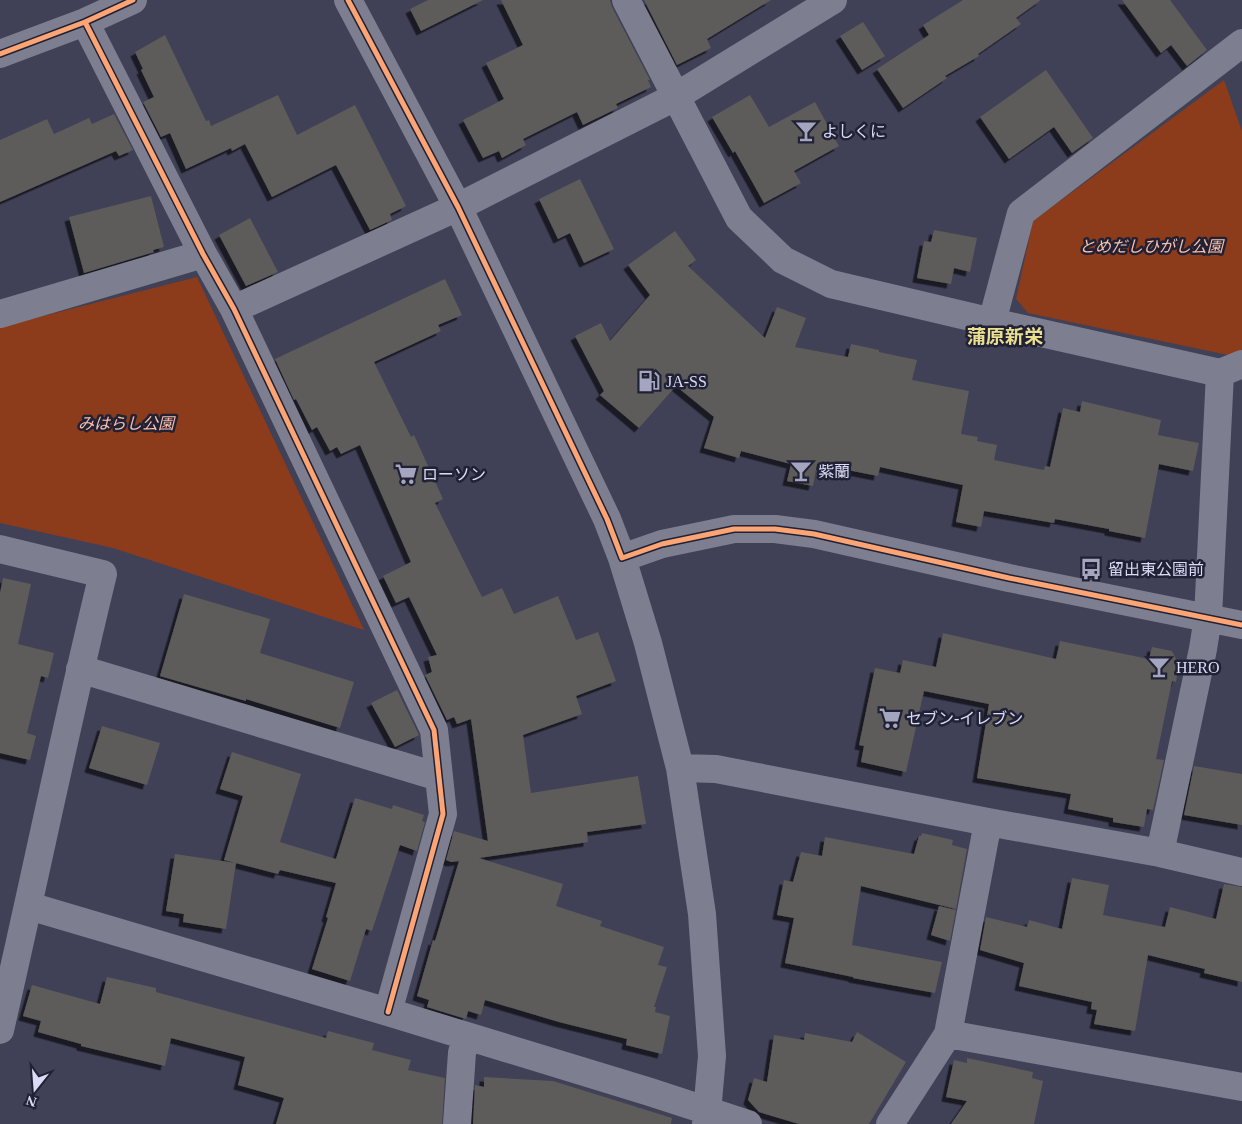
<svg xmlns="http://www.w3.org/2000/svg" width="1242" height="1124" viewBox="0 0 1242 1124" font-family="'Times New Roman','Noto Sans JP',serif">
<defs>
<filter id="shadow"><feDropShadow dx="-4.5" dy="4.5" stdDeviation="0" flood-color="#0009"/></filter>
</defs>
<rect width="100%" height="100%" fill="#404057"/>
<path fill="#8c3b1b" d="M 1224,80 L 1242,131 L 1242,350 L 1228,355 L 1028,313 L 1016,299 L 1033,221 Z
M 197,277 L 364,630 L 113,548 L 0,523 L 0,327 Z"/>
<path fill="#5d5b5a" filter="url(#shadow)" d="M 428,0 L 483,0 L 421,31 L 410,9 Z
M 501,0 L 610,0 L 612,7 L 650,80 L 648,80 L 651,87 L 616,104 L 618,108 L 583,125 L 577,112 L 523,139 L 526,145 L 502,158 L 499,151 L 483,158 L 463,120 L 504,99 L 486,63 L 523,45 Z
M 644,0 L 771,0 L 707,39 L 711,48 L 677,65 Z
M 963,0 L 1041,0 L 1016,18 L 1021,24 L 978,54 L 979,56 L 945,76 L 947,78 L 903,108 L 877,69 L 929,35 L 923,25 Z
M 1122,0 L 1170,0 L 1207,50 L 1187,66 L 1171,45 L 1161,53 Z
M 863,22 L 885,56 L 862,70 L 840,36 Z
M 165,35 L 206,121 L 209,120 L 211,126 L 278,95 L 297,135 L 355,105 L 406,206 L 390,214 L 392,220 L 370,230 L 336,165 L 272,197 L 245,144 L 232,151 L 231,148 L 186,169 L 170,133 L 161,137 L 143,102 L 154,97 L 141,70 L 143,69 L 135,52 Z
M 1046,70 L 1093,138 L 1072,153 L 1054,127 L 1009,159 L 980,117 Z
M 750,95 L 769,127 L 815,102 L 839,146 L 794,171 L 801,183 L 764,203 L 735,151 L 733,153 L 712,117 Z
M 114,114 L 133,150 L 119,156 L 116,151 L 0,202 L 0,140 L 47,119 L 54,134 L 89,118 L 92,124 Z
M 580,179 L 614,249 L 584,263 L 570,233 L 558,239 L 539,199 Z
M 151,196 L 164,247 L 153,250 L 154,252 L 84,273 L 69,217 Z
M 250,218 L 278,272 L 246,286 L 219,235 Z
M 934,230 L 977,238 L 970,272 L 954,268 L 951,284 L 917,278 L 924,241 L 931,242 Z
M 675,231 L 696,260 L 688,266 L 765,338 L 777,307 L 806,318 L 795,347 L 848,357 L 851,344 L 879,350 L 879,352 L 917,360 L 912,380 L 969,391 L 961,434 L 978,437 L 977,441 L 997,445 L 994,460 L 1044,470 L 1045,466 L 1050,467 L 1063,408 L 1080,412 L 1082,401 L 1161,420 L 1158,435 L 1199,443 L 1193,471 L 1159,464 L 1145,538 L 1109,531 L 1109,529 L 1055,519 L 1054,523 L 984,511 L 981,527 L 956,522 L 963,485 L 880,467 L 878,476 L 817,464 L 813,486 L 787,481 L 791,464 L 741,451 L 739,458 L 704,448 L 714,417 L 676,386 L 639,428 L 600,395 L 604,391 L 575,336 L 601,323 L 610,341 L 650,295 L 628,265 Z
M 445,279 L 462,315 L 438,325 L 441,331 L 374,362 L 411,437 L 414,435 L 443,499 L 435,503 L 482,597 L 502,588 L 514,614 L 558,596 L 576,640 L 598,632 L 616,681 L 576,696 L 582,714 L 523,735 L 531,793 L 638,776 L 646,824 L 587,832 L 588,842 L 479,858 L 563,884 L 556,906 L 602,921 L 600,926 L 664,947 L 658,965 L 667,967 L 654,1007 L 656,1007 L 655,1012 L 670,1016 L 662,1054 L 626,1045 L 627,1039 L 559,1022 L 485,1000 L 481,1015 L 468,1011 L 466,1019 L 427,1007 L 429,1000 L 417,996 L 433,940 L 435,941 L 459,861 L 451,862 L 446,860 L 454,831 L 488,841 L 471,719 L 457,724 L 454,717 L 447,720 L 425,675 L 432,672 L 428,657 L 437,655 L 409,597 L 396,603 L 383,576 L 411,562 L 360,445 L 341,454 L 337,447 L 330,451 L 317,427 L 312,430 L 296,399 L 294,400 L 275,359 Z
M 3,578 L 31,584 L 18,644 L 54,653 L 48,678 L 41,676 L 27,733 L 36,736 L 30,760 L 0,753 L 0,593 Z
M 184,594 L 270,619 L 260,653 L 354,682 L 340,728 L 246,699 L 246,701 L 160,676 Z
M 943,633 L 1056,659 L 1060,641 L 1149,659 L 1152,647 L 1172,651 L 1179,665 L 1176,682 L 1172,681 L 1156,759 L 1164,760 L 1153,810 L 1147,809 L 1144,827 L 1113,822 L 1113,818 L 1068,809 L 1071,794 L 977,778 L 989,704 L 924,691 L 906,772 L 861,762 L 864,746 L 859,745 L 875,668 L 900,673 L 903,660 L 936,667 Z
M 397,690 L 419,735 L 395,747 L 371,703 Z
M 102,726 L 160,743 L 147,785 L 89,768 Z
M 232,752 L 301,774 L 280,842 L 336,859 L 355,798 L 392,809 L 393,805 L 424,815 L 422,821 L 425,822 L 417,851 L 400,845 L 372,931 L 366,929 L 350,981 L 312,969 L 328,918 L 326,917 L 336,883 L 280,870 L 278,874 L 224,860 L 243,796 L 220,789 Z
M 1194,766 L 1242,774 L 1242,825 L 1184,815 Z
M 922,833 L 953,840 L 952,845 L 967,849 L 956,909 L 861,886 L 852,945 L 942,962 L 935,993 L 853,978 L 853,977 L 785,963 L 794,918 L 777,915 L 784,880 L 793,882 L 801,852 L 822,856 L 825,837 L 914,854 L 919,836 L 921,836 Z
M 175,854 L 236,863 L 226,929 L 183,922 L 184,914 L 166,911 Z
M 1072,878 L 1109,885 L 1103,915 L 1165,927 L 1170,907 L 1216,919 L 1224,884 L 1242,887 L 1242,982 L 1204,973 L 1205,969 L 1148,955 L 1135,1031 L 1094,1024 L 1097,1010 L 1091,1009 L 1092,1002 L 1019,986 L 1024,963 L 980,950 L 986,917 L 1027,927 L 1029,920 L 1062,929 Z
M 939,906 L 956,910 L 950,941 L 931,935 Z
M 107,977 L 156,988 L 156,992 L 326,1038 L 328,1031 L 374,1043 L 372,1050 L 411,1060 L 408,1070 L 445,1078 L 442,1124 L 276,1124 L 284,1098 L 238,1085 L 245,1057 L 171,1038 L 165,1066 L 81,1046 L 81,1044 L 38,1032 L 41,1021 L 23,1016 L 32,985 L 100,1004 Z
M 857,1032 L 906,1062 L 869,1124 L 799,1124 L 759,1112 L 748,1100 L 754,1078 L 767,1082 L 774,1035 L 804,1040 L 805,1033 L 852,1042 Z
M 967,1058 L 1033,1072 L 1032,1078 L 1043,1081 L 1034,1124 L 951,1124 L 967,1101 L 946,1097 L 954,1060 L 967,1063 Z
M 484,1077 L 553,1081 L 672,1118 L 671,1124 L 473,1124 L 475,1085 L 484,1087 Z"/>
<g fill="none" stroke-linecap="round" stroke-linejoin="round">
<path stroke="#7d7e8f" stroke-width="28" d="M 348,0 L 458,207 L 607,519 L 622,558 L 648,643 L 680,768 L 702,914 L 712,1056 L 706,1124
M 626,0 L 739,218 L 783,260 L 831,284 L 992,322 L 1220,373 L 1242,364
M 85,22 L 203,254 L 234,309 L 434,730 L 443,814 L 388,1012
M 0,54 L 85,22 L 133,0
M 234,309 L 458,207 L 675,97 L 833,0
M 0,314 L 203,254
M 992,322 L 1021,213 L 1242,43
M 0,549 L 103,574 C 66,725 35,878 0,1030
M 622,558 L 662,544 L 734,529 L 775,529 L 814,534 L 1009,578 L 1242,625
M 80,669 L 439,777
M 680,768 L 716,769 L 988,822 L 1160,853 L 1242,872
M 1160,853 L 1203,649 L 1208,617 L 1220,373
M 29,906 L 388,1012 L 650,1092 L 748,1124
M 948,1034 L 1242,1087
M 457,1124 L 462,1053 L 466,1036
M 890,1124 L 948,1034 L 988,822"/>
<g stroke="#202134" stroke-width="8">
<path id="cycleway" d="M 348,0 L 458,207 L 607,519 L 622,558 L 662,544 L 734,529 L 775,529 L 814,534 L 1009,578 L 1242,625
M 85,22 L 203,254 L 234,309 L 434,730 L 443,814 L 388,1012
M 0,54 L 85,22 L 133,0"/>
</g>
<use href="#cycleway" stroke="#fda474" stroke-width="5"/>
</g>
<defs>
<g id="bar-bare" transform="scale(1.725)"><path d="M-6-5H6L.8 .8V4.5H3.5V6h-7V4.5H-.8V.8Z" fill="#a4a5bf" stroke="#202134" stroke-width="2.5" paint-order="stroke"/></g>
<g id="fuel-bare" transform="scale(1.725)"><path d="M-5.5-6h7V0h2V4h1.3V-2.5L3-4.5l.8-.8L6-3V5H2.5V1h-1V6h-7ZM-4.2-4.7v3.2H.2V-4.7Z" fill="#a4a5bf" stroke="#202134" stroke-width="2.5" paint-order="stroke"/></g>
<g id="supermarket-bare" transform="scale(1.725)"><path d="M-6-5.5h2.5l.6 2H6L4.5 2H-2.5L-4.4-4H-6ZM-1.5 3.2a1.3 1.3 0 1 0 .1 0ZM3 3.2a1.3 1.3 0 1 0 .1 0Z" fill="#a4a5bf" stroke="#202134" stroke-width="2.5" paint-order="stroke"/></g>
<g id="bus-bare" transform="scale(1.725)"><path d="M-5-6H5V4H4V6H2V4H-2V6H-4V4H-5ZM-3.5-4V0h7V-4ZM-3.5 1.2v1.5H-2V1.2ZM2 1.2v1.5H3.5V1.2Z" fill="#a4a5bf" stroke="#202134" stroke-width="2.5" paint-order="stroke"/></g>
</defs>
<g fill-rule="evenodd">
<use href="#bar-bare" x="806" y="131"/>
<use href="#fuel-bare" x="649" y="381"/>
<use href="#bar-bare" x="801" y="471"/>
<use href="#supermarket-bare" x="406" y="474"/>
<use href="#bus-bare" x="1091" y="569"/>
<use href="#bar-bare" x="1159" y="667"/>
<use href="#supermarket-bare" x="890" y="718"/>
</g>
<g text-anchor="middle" stroke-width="5" stroke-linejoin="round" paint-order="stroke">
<g font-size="16" fill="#dadcf7" stroke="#202134" text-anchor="start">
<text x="822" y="137">よしくに</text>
<text x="666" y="387">JA-SS</text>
<text x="818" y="477">紫蘭</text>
<text x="422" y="480">ローソン</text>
<text x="1108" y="575">留出東公園前</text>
<text x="1176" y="673">HERO</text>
<text x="906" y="724">セブン-イレブン</text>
</g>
<g font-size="16" font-style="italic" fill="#fcc0ab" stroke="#202134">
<text x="1151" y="252">とめだしひがし公園</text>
<text x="126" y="429">みはらし公園</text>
</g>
<g font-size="19" font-weight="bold" fill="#eade8f" stroke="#202134">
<text x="1005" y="343">蒲原新栄</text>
</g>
</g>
<g transform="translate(35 1089) rotate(197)" stroke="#202134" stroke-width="4" paint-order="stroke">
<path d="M0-4L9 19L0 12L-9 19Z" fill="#dadcf7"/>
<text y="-8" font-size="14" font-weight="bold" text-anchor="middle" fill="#dadcf7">N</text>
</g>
</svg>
